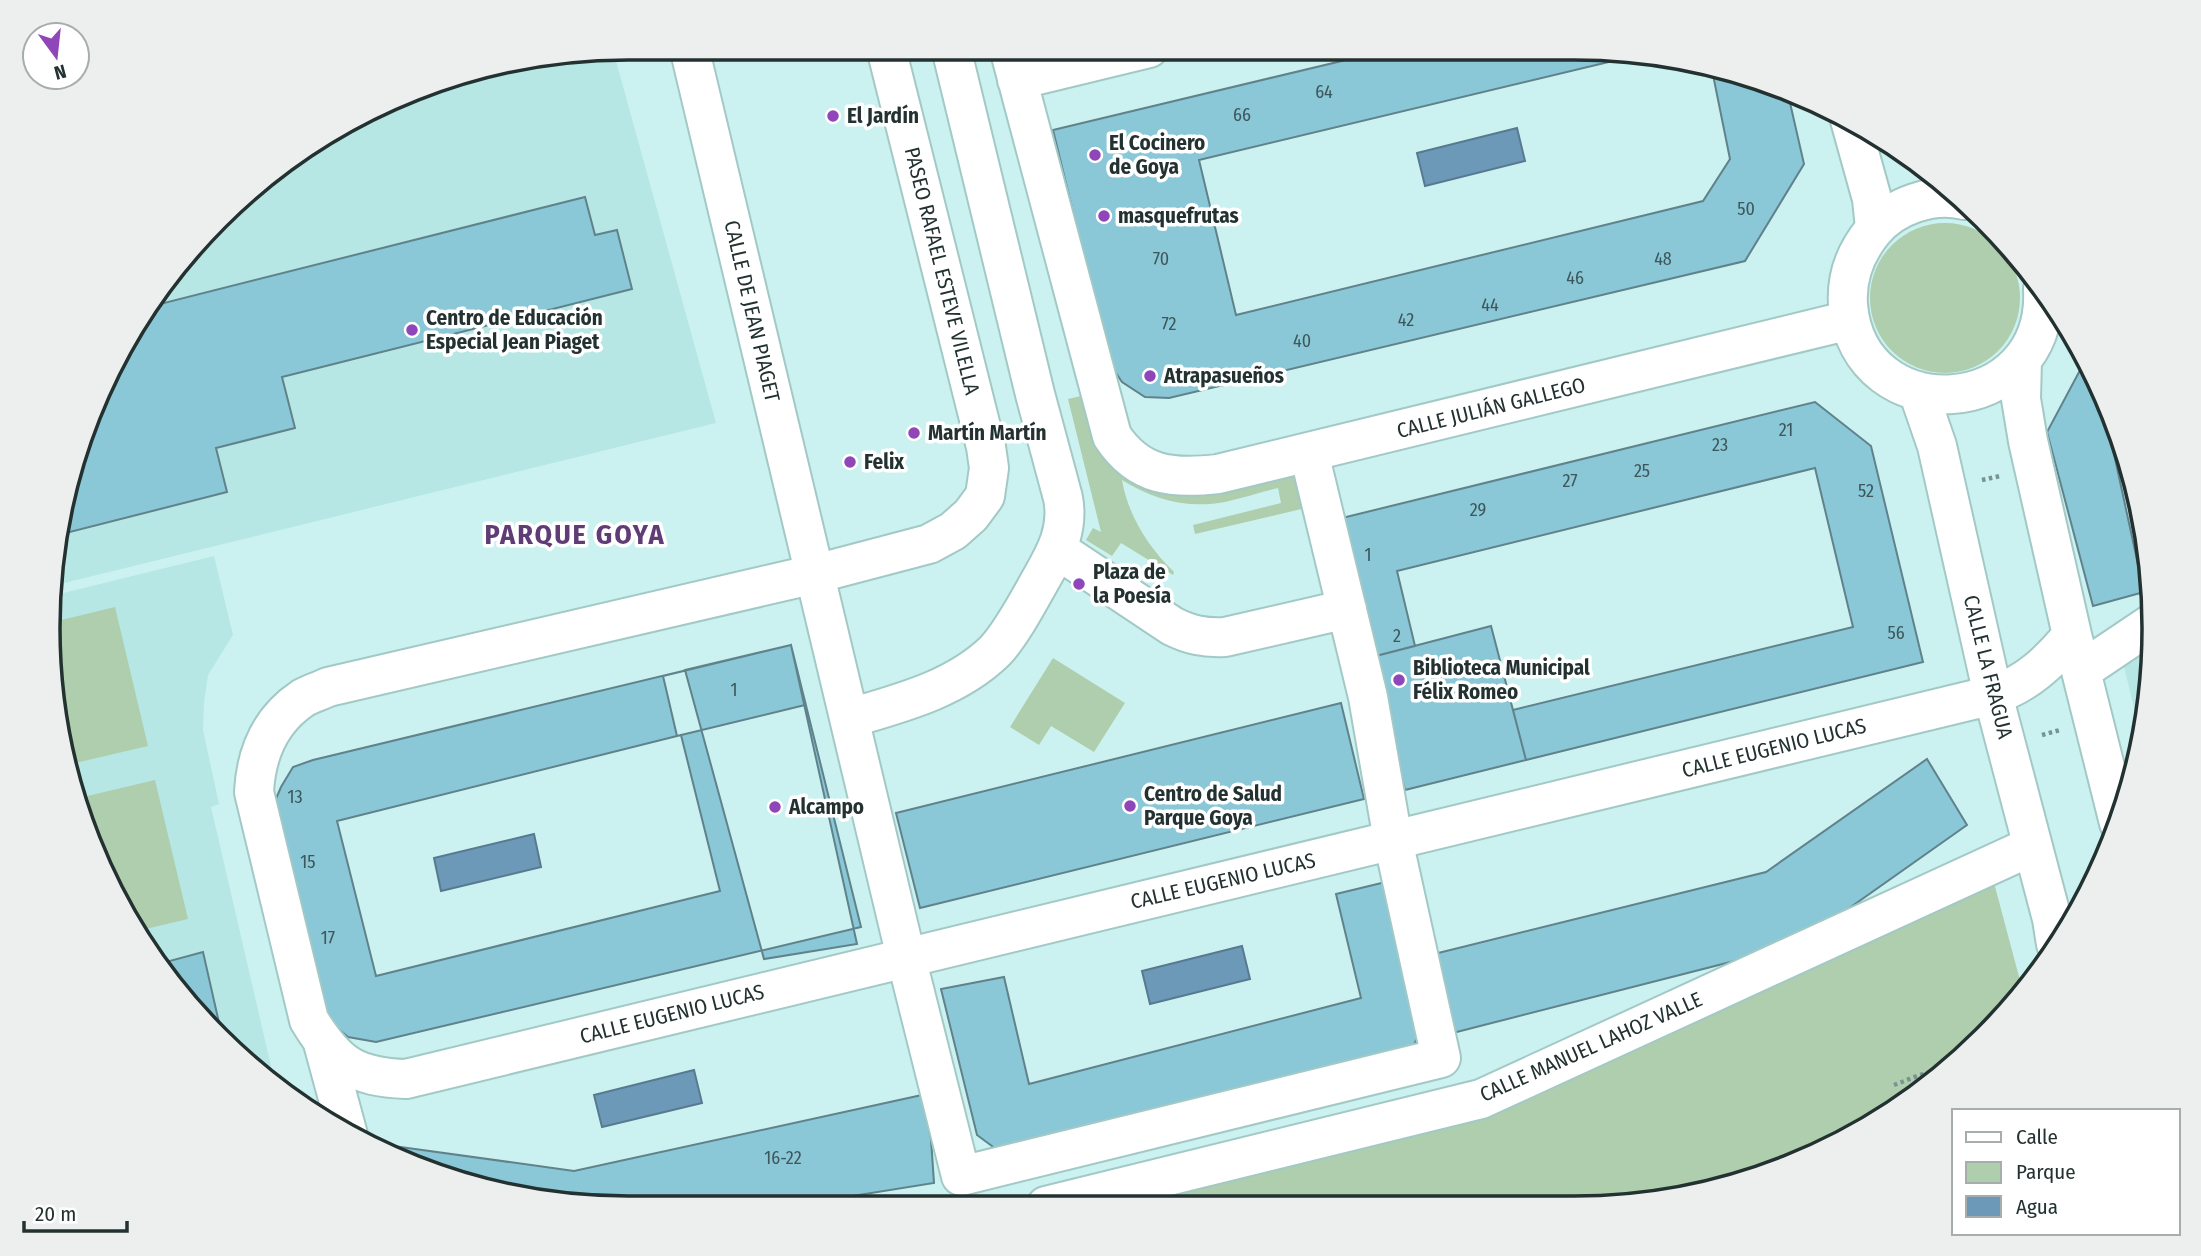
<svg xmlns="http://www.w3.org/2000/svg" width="2201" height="1256" viewBox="0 0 2201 1256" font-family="'Fira Sans Condensed',sans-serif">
<rect width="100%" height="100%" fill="#cbf2f0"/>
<path fill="#b6e7e4" d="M 613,50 L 716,423 L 56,585 L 67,477 L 145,305 L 275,167 L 442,78 Z
M 214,556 L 233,635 L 208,675 L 204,702 L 203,730 L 219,804 L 211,807 L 274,1079 L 191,1011 L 91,850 L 48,666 L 55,595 Z
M 2151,634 L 2149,704 L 2141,737 L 2121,654 Z"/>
<path fill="#aecead" d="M1870 298a75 75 0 1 1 150 0a75 75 0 1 1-150 0Z
M 1081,396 L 1089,425 L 1183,495 L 1204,495 L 1301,472 L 1310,507 L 1195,534 L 1193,525 L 1281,503 L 1278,488 C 1261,492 1243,498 1225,502 C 1188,509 1154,500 1122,480 C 1128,515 1148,547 1174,572 L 1173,575 L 1121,543 L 1112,556 L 1086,540 L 1093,528 L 1101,532 L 1068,399 Z
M 115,607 L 148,746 L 71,764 L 48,666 L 53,622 Z
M 1053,658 L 1125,703 L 1094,752 L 1051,726 L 1039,745 L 1010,727 Z
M 155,780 L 188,919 L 141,930 L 91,850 L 79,798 Z
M 1989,864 L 2022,988 L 1984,1038 L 1895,1111 L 1760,1178 L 1648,1204 L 1046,1206 L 1481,1099 Z"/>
<path fill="#6d99b8" stroke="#577a90" stroke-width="2" d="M 1517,128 L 1525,161 L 1425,186 L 1417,153 Z
M 534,834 L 541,867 L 441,891 L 434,858 Z
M 1242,946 L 1250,979 L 1150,1004 L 1142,971 Z
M 694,1070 L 702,1103 L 602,1127 L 594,1095 Z"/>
<path fill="#8ac7d7" stroke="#60828b" stroke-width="2" fill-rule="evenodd" d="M 1396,48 L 1611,48 L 1642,54 L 1199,160 L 1236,315 L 1703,201 L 1730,159 L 1711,65 L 1724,67 L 1788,94 L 1804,164 L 1745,261 L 1169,398 L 1145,397 L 1122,382 L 1110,364 L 1053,130 Z
M 585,197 L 595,235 L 617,230 L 632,289 L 282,377 L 295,428 L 216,448 L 227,492 L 62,534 L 67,477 L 144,308 Z
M 2086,359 L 2094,372 L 2113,423 L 2109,431 L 2144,592 L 2093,606 L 2047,432 Z
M 1815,402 L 1871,446 L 1923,662 L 1526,760 L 1513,710 L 1853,627 L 1815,468 L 1397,571 L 1415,646 L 1372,657 L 1338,519 Z
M 1491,626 L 1526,760 L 1405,790 L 1372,657 Z
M 791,645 L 861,927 L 376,1042 L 348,1037 L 329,1021 L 272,808 L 281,787 L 293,767 L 313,760 ZM 681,735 L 720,891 L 376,976 L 337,821 Z
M 791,645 L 805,705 L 677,736 L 663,676 Z
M 791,645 L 857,944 L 764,959 L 685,670 Z
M 1341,703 L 1364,799 L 920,908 L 896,813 Z
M 1927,759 L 1967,825 L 1797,945 L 1441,1036 L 1422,957 L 1766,872 Z
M 1394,880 L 1425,1022 L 1411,1051 L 1000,1152 L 977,1135 L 941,989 L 1004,977 L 1029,1084 L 1361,998 L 1336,894 Z
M 203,952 L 220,1027 L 223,1037 L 191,1011 L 162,963 Z
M 922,1095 L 931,1139 L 934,1183 L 784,1207 L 590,1208 L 477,1189 L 371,1145 L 372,1143 L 574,1171 Z"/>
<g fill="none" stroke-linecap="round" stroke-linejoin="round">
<g stroke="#a2c9c6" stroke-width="42">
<path id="street" d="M 689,47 L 906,957 L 961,1176 L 1441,1058 L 1393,840 L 1368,697 L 1309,453
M 886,48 L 986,447 L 989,468 L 985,496 L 971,515 L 953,531 L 929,544 L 815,574 L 328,687 C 320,691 310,694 303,698 C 270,720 256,754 254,792 L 309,1020 C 336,1064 354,1077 406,1079 L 1993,695 C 2027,684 2050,662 2072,635
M 1009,48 L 1112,436 C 1139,477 1173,479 1218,474 L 1850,320
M 1017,80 L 1149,48
M 1850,120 L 1872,199 L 1875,228
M 1964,200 C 1933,192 1893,206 1873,231 C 1855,253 1846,277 1848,305 C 1859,432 2050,421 2043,289
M 2022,360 L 2021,399 L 2028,441 L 2072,635 L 2119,823
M 1918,391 L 1937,446 L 1993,695 L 2052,919 L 2056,944
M 1058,550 L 1172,626 C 1190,635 1204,638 1225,637 L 1347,609
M 2081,671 L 2151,624
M 850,718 C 901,703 956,689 995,651 C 1012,633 1029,600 1041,579 C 1056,553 1069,529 1063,498 L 1035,394 L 951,48
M 323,1043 L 348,1135
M 1046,1206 L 1481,1099 L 2032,846"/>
</g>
<path stroke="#789492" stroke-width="4.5" stroke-dasharray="3.5 3.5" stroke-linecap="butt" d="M 1982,480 L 2000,476
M 2042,735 L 2060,730
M 1894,1085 L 1920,1075 L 1948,1068"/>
<use href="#street" stroke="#fff" stroke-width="38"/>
</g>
<g fill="#8f46b9" stroke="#fff" stroke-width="2.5">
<circle cx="833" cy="116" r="7"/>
<circle cx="1095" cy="155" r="7"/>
<circle cx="1104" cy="216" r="7"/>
<circle cx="412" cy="330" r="7"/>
<circle cx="1150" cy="376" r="7"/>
<circle cx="914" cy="433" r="7"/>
<circle cx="850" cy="462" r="7"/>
<circle cx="1079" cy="584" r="7"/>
<circle cx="1399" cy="680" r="7"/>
<circle cx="1130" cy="806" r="7"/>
<circle cx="775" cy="807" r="7"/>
</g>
<g text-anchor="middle" stroke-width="7" stroke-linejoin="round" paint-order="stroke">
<g font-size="18" fill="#3d575a">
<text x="1324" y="98">64</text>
<text x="1242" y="121">66</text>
<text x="1746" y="215">50</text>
<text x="1161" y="265">70</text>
<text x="1663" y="265">48</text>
<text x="1575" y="284">46</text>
<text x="1490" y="311">44</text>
<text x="1406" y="326">42</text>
<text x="1169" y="330">72</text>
<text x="1302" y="347">40</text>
<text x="1786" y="436">21</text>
<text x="1720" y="451">23</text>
<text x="1642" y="477">25</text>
<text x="1570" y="487">27</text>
<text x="1866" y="497">52</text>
<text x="1478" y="516">29</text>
<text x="1368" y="561">1</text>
<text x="1896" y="639">56</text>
<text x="1397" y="642">2</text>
<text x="734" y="696">1</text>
<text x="295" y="803">13</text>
<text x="308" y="868">15</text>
<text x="328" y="944">17</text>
<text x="783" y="1164">16-22</text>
</g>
<g font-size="21" font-weight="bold" fill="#233231" stroke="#fff" text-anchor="start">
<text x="847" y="123">El Jardín</text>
<text x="1109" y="150">El Cocinero<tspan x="1109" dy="24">de Goya</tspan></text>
<text x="1118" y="223">masquefrutas</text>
<text x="426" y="325">Centro de Educación<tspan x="426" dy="24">Especial Jean Piaget</tspan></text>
<text x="1164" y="383">Atrapasueños</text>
<text x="928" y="440">Martín Martín</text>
<text x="864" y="469">Felix</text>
<text x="1093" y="579">Plaza de<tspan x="1093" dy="24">la Poesía</tspan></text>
<text x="1413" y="675">Biblioteca Municipal<tspan x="1413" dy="24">Félix Romeo</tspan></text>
<text x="1144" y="801">Centro de Salud<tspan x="1144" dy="24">Parque Goya</tspan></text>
<text x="789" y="814">Alcampo</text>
</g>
<g font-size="21" fill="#233231" stroke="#fff">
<text transform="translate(942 271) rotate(76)" y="7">PASEO RAFAEL ESTEVE VILELLA</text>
<text transform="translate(752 311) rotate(77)" y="7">CALLE DE JEAN PIAGET</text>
<text transform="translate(1491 408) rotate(-14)" y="7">CALLE JULIÁN GALLEGO</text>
<text transform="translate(1988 667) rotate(76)" y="7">CALLE LA FRAGUA</text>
<text transform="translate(1774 748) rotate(-14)" y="7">CALLE EUGENIO LUCAS</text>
<text transform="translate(1223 881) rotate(-13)" y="7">CALLE EUGENIO LUCAS</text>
<text transform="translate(672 1014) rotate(-14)" y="7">CALLE EUGENIO LUCAS</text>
<text transform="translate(1591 1047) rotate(-24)" y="7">CALLE MANUEL LAHOZ VALLE</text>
</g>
<g font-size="28" font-weight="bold" letter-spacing="2" fill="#5f3c75" stroke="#fff">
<text x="575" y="544">PARQUE GOYA</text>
</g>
</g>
<path d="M0 0H2201V1256H0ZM628 60H1574A568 568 0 0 1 2142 628V628A568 568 0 0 1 1574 1196H628A568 568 0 0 1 60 628V628A568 568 0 0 1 628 60Z" fill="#edefef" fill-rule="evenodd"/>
<path fill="none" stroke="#233231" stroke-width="3.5" d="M628 60H1574A568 568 0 0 1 2142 628V628A568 568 0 0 1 1574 1196H628A568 568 0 0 1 60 628V628A568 568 0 0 1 628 60Z"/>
<rect x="1952" y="1109" width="228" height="126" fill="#ffffff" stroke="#a7adad" stroke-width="2"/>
<rect x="1966" y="1132" width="35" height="10" fill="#ffffff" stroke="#a7adad" stroke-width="2"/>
<text x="2016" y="1144" font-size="21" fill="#233231">Calle</text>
<rect x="1966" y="1162" width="35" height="21" fill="#aecead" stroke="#a7adad" stroke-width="2"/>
<text x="2016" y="1179" font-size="21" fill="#233231">Parque</text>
<rect x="1966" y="1196" width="35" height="21" fill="#6d99b8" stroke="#a7adad" stroke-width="2"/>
<text x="2016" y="1214" font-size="21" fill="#233231">Agua</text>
<g transform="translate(56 56) rotate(165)"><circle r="33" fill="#ffffff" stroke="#a7adad" stroke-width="2"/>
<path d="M0-5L12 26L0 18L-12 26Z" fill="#8f46b9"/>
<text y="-10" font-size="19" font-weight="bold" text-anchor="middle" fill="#233231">N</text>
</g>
<path d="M24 1221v10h103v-10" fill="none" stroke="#233231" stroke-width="3.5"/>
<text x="35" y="1221" font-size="21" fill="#233231" stroke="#ffffff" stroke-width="5" paint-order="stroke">20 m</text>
</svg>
